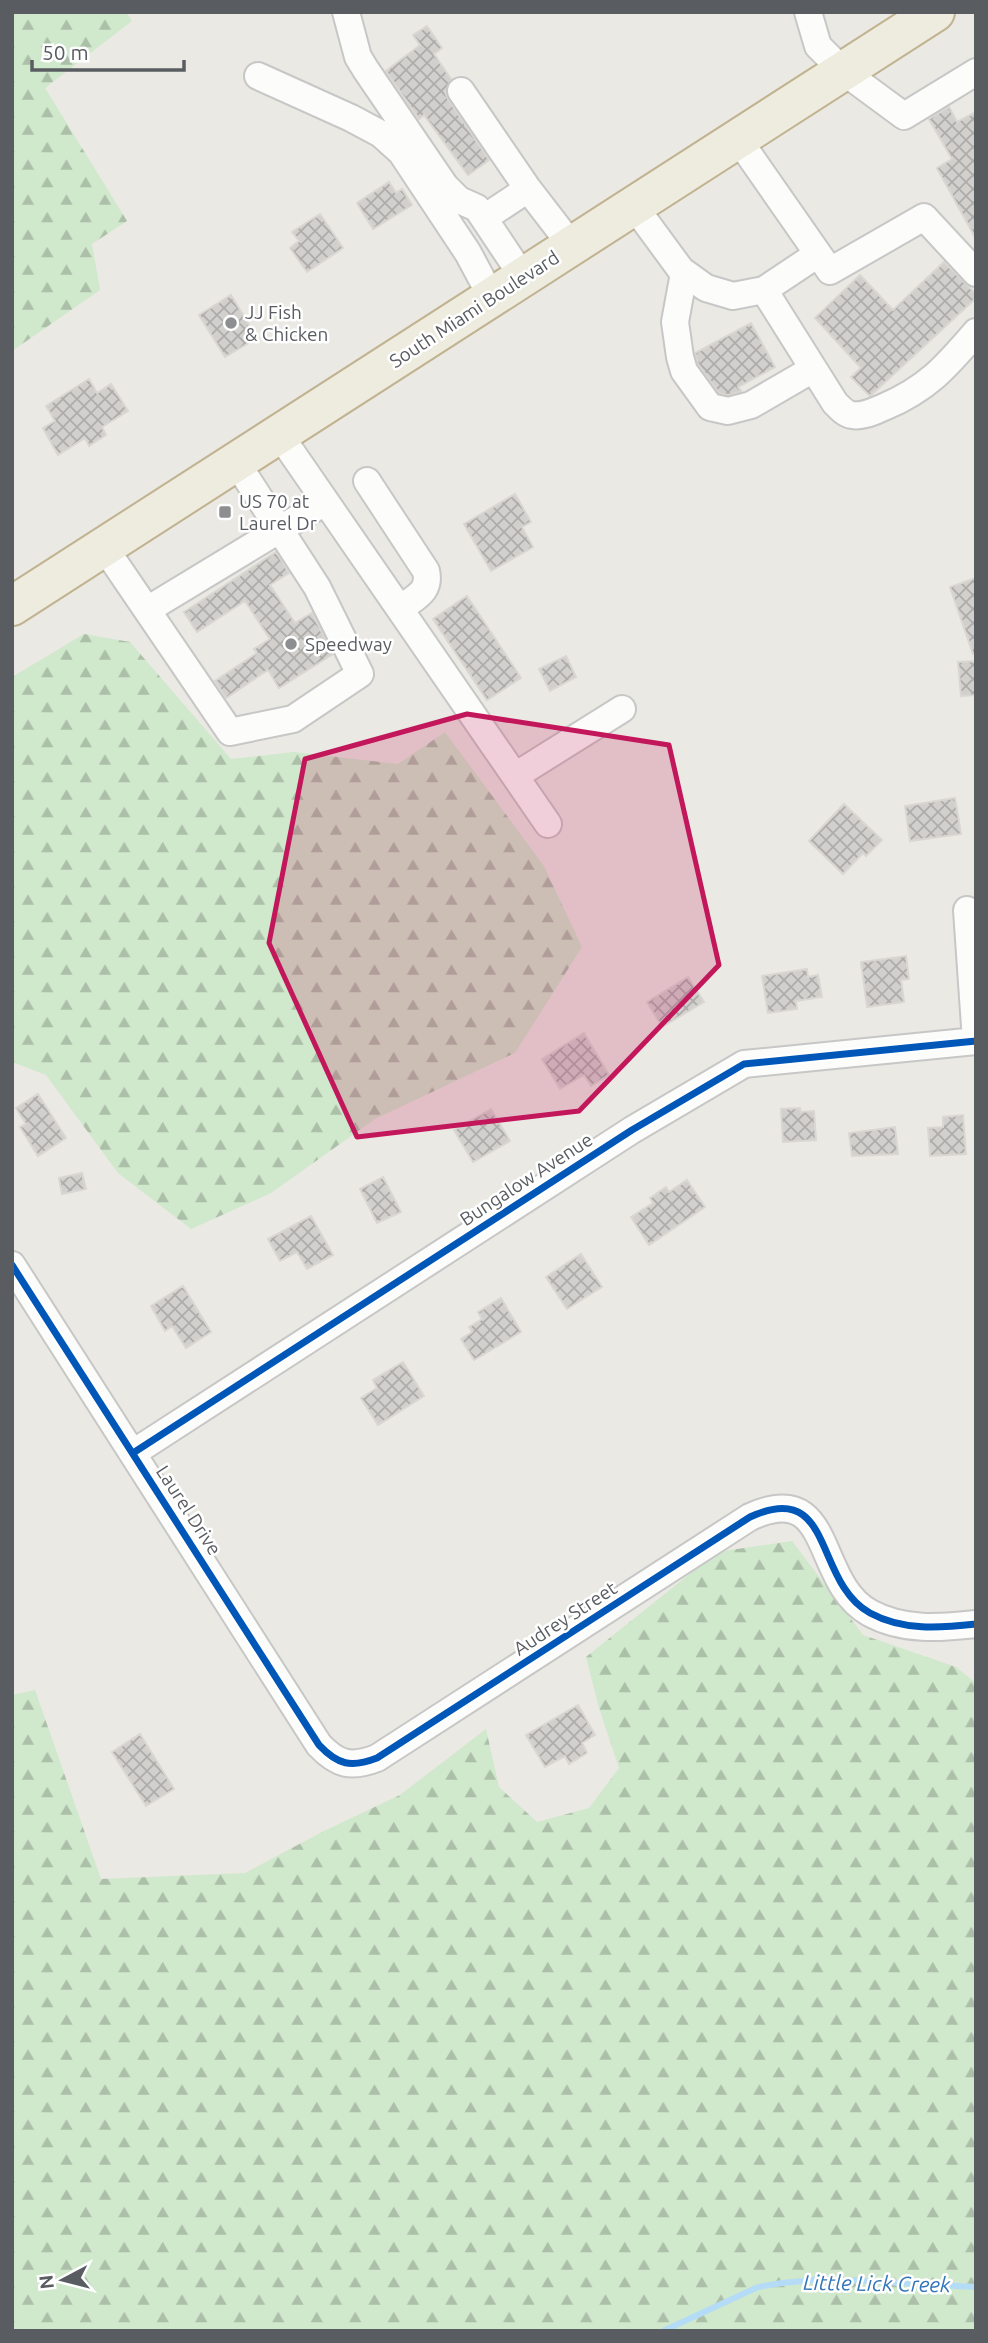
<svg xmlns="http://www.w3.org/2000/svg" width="988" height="2343" viewBox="0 0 988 2343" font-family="Ubuntu,sans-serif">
<defs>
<pattern id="forest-firs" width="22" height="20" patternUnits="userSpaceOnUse" patternTransform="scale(1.75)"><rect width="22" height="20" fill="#d0e8cc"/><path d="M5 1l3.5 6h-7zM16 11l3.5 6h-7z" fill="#acbfa9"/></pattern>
<pattern id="building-cross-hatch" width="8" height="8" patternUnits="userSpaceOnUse" patternTransform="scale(1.75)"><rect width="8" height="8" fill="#d1d0cd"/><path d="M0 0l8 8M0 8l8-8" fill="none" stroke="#adacaa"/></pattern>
</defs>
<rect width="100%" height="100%" fill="#eae9e3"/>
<path fill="url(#forest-firs)" d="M 12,12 L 126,12 L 132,21 L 45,88 L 127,221 L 92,244 L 100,290 L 12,351 Z
M 84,634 L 130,642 L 231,759 L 294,752 L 398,764 L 445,732 L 544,866 L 582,947 L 515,1053 L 375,1119 L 271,1193 L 191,1229 L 118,1173 L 46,1075 L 12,1062 L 12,677 Z
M 792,1541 L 863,1635 L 956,1667 L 976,1683 L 976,2331 L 12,2331 L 12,1695 L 35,1690 L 101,1879 L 245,1873 L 322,1832 L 400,1795 L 486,1729 L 499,1787 L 537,1822 L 589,1808 L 619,1768 L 599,1708 L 586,1657 L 717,1552 Z"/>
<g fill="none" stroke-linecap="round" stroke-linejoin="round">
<path stroke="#b5dcf7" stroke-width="6" d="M 663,2331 L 758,2287 L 782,2283 L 824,2279 L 976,2287"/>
</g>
<path fill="url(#building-cross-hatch)" stroke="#dad7d2" stroke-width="2" d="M 427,26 L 442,48 L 434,54 L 451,79 L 445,92 L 448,99 L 489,160 L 468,175 L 424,115 L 419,119 L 386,71 L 420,45 L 413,35 Z
M 949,107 L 957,122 L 976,112 L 976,239 L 937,168 L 952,159 L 929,119 Z
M 389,182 L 396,193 L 402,189 L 412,205 L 373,229 L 357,203 Z
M 320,214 L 343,248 L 307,272 L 290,248 L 299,241 L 292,232 Z
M 944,262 L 976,294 L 976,298 L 870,396 L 851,377 L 861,368 L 815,318 L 860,275 L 893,310 Z
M 231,295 L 257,338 L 225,357 L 199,315 Z
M 751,323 L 775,367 L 738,387 L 741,391 L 739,392 L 728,395 L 719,393 L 698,364 L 695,353 Z
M 89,379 L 97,393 L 111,384 L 128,411 L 102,427 L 106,435 L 89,446 L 85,438 L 58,455 L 43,428 L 55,421 L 46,406 Z
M 515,494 L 531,522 L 522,527 L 533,547 L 491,571 L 464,524 Z
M 276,552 L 289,573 L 270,585 L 295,623 L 312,613 L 333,654 L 279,688 L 268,670 L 226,698 L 215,681 L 257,653 L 254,649 L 270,639 L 245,601 L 197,632 L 184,612 Z
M 976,578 L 976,653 L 973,654 L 950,587 Z
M 467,596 L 521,678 L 487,700 L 433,619 Z
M 566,656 L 576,677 L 550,691 L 539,669 Z
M 976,661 L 976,695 L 961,696 L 958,662 Z
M 955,798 L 961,834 L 910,841 L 905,806 Z
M 844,804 L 882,840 L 866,856 L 863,853 L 843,874 L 809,841 Z
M 906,956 L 909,979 L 901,980 L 904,1002 L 867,1007 L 861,962 Z
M 807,969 L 808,977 L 818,975 L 822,997 L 796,1001 L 797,1009 L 768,1013 L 762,976 Z
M 688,977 L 704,1002 L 662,1027 L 647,1002 Z
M 584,1033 L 609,1075 L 591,1086 L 584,1075 L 560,1089 L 542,1059 Z
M 38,1094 L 66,1138 L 38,1156 L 20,1127 L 26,1124 L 16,1108 Z
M 800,1108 L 801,1112 L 814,1111 L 816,1140 L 783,1142 L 781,1109 Z
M 491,1109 L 510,1141 L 473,1162 L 454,1130 Z
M 963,1115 L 966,1154 L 930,1156 L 928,1128 L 943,1127 L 943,1117 Z
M 895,1127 L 898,1154 L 852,1156 L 849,1133 Z
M 82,1173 L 86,1189 L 62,1194 L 59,1178 Z
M 383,1177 L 401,1212 L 377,1223 L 360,1189 Z
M 687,1180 L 705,1207 L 649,1245 L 631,1217 L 653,1203 L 650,1198 L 666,1187 L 669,1192 Z
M 311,1216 L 333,1255 L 307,1269 L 297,1252 L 280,1261 L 268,1239 Z
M 581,1254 L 602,1287 L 567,1309 L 546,1277 Z
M 183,1286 L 211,1332 L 186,1348 L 172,1326 L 165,1331 L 151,1306 Z
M 501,1298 L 521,1332 L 474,1360 L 461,1339 L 472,1332 L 469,1327 L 482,1319 L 478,1312 Z
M 403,1362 L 424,1396 L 378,1425 L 361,1398 L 377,1388 L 373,1380 Z
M 578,1705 L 595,1735 L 582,1743 L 587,1753 L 569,1764 L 565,1756 L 545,1767 L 526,1735 Z
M 140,1734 L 174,1789 L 146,1806 L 112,1752 Z"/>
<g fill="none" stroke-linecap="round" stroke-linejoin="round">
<g stroke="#c6c7c6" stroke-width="30">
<path id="minor" d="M 346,12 L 358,57 L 366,70 L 445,186 L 459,200 L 477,208 L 523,277
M 808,12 L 818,46 L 843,71 L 904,116 L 976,72
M 258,76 L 351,118 L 381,134 L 401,152 L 468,253 L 492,298
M 461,91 L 528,189
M 738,139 L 830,271 L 924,217 L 976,273
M 634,206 L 681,270 L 706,288 L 733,296 L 764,290 L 818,254
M 484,218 L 528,189 L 572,246
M 684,273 L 675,322 L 680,357 L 684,371 L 710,407 L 728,411 L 751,405 L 813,369
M 764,290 L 835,403 C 840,408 845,414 852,415 C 863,417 874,411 884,407 C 927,389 946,367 976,332
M 279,434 L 548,824
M 367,481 L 426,571 C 431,592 415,597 400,609
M 104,547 L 230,732 L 293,719 L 360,674 L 317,587 L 236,462
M 147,610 L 325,502
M 515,776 L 622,709
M 967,910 L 976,1041
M 12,1265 L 319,1745 C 338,1765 351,1768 377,1758 L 750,1517 C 835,1478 813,1582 870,1613 C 903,1631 940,1628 976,1624
M 133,1453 L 632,1130 L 744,1064 L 976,1041"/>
</g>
<g stroke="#c1b290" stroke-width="42">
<path id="highway" d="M 12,606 L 935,12"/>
</g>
<use href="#minor" stroke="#fcfcfb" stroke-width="26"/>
<use href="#highway" stroke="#eeebdf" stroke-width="38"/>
<g stroke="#fff" stroke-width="11">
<path id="cycleway" d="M 12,1265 L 319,1745 C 338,1765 351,1768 377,1758 L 750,1517 C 835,1478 813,1582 870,1613 C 903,1631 940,1628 976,1624
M 133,1453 L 632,1130 L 744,1064 L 976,1041"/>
</g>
<use href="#cycleway" stroke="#0057b8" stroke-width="7"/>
</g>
<path fill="#c2185b" fill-opacity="0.2" stroke="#c2185b" stroke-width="5" stroke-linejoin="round" d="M 467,714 L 669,745 L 719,965 L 579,1111 L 357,1137 L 269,943 L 305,759 Z"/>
<g fill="#8c8e8f" stroke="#fff" stroke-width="2.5">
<circle cx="231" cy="323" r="7"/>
<rect x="218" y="505" width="14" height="14" rx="3.5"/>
<circle cx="291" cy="644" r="7"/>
</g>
<g text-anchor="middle" stroke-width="5" stroke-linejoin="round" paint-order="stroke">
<g font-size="19" fill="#595d62" stroke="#fff">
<text transform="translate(474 309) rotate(-33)" y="7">South Miami Boulevard</text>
<text transform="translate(526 1179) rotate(-33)" y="7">Bungalow Avenue</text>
<text transform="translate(189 1510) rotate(57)" y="7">Laurel Drive</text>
<text transform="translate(565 1618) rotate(-33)" y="7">Audrey Street</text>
</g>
<g font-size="19" fill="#595d62" stroke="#fff" text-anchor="start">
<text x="245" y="319">JJ Fish<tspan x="245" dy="22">&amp; Chicken</tspan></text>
<text x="239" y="508">US 70 at<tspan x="239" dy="22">Laurel Dr</tspan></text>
<text x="305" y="651">Speedway</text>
</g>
<g font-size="21" font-style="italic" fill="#3376b9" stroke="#fff">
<text transform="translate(877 2284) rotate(1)" y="7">Little Lick Creek</text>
</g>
</g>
<rect width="988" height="2343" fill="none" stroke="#595d62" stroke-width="28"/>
<g transform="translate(63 2280) rotate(263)" stroke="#ffffff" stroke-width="5" paint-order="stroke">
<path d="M0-5L12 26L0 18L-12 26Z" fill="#595d62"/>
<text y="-10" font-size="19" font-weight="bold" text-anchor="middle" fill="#595d62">N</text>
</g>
<path d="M32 60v10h152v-10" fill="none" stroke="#595d62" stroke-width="3.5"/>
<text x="42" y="60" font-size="21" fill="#595d62" stroke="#ffffff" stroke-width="5" paint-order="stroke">50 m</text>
</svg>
